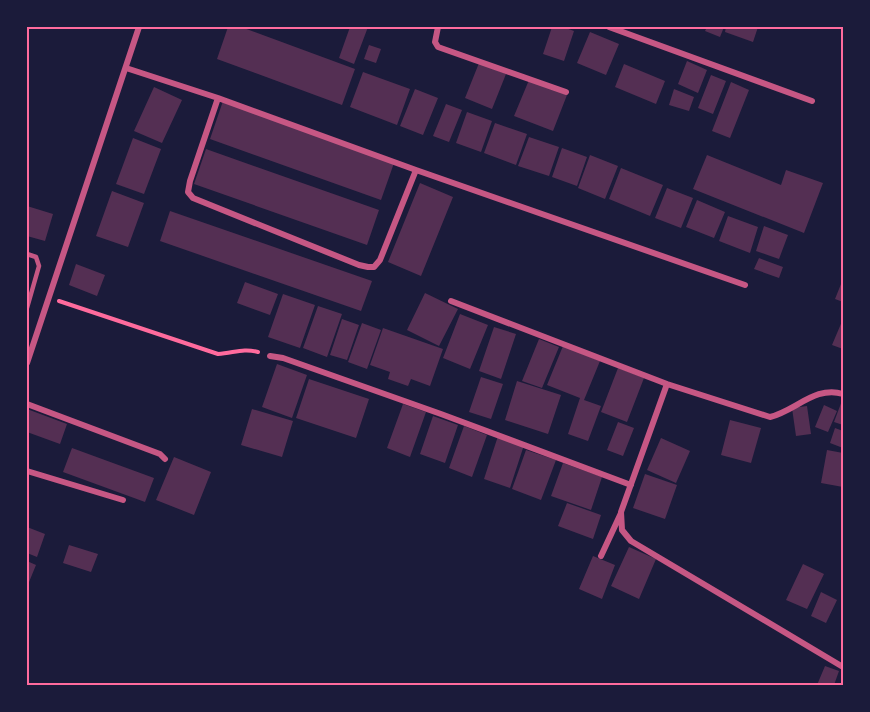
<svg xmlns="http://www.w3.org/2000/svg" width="870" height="712" viewBox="0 0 870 712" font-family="'Titillium Web',sans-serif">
<rect width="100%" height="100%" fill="#1b1b3a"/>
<path fill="#542f53" d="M 228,27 L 241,27 L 355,69 L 342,105 L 217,59 Z
M 350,27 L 368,27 L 354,64 L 339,58 Z
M 552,27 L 563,27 L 574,31 L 564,61 L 543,54 Z
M 707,27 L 724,27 L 720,37 L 705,31 Z
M 726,27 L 758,27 L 753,42 L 725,32 Z
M 590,32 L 619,44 L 606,75 L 577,63 Z
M 369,45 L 381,49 L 376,63 L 364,59 Z
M 687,61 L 707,70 L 698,93 L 678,84 Z
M 479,63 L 506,74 L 492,109 L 465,98 Z
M 624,64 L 665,81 L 656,104 L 615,87 Z
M 363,72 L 410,89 L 397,125 L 350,107 Z
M 711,75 L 726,81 L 713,114 L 698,108 Z
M 529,80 L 567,95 L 553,131 L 514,116 Z
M 731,82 L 749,90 L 730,138 L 712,131 Z
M 154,87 L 182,100 L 162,143 L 134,131 Z
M 415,89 L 438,98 L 423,135 L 400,126 Z
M 674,89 L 694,97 L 689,111 L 669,105 Z
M 223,101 L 394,163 L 381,200 L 210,139 Z
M 446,104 L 462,110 L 449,142 L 433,136 Z
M 467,112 L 492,121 L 481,152 L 456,143 Z
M 495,123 L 527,134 L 516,165 L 484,153 Z
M 529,137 L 559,147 L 549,176 L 518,166 Z
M 133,138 L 161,149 L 144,194 L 116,184 Z
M 562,148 L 587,157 L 577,186 L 552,177 Z
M 206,149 L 379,210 L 367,245 L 194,184 Z
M 590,155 L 618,166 L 605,199 L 578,188 Z
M 707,155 L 781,185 L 786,170 L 823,183 L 804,233 L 693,189 Z
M 621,168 L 663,185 L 650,216 L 609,199 Z
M 420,183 L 453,197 L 421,276 L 388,262 Z
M 667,188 L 693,198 L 681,228 L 655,218 Z
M 112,191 L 144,203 L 128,247 L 96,236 Z
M 697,200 L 725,212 L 714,238 L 686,227 Z
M 27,206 L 53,214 L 45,241 L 27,236 Z
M 170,211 L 372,281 L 361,311 L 160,241 Z
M 728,216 L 758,227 L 750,253 L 719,241 Z
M 764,226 L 788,235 L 779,259 L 756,251 Z
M 759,258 L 783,267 L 779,278 L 754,269 Z
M 76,264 L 105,275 L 97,296 L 69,285 Z
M 843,279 L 843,302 L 835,299 Z
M 245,282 L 278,294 L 270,315 L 237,303 Z
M 425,293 L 458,309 L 439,346 L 407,330 Z
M 283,294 L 315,305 L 300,348 L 268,337 Z
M 318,306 L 342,314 L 327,357 L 303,348 Z
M 460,314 L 488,325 L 470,369 L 443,358 Z
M 342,319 L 359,325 L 347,360 L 330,355 Z
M 843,319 L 843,349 L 832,345 Z
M 362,323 L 381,330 L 367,369 L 348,362 Z
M 494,327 L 516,334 L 501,379 L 479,371 Z
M 383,328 L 443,349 L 430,386 L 411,379 L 408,386 L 388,379 L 390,372 L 370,365 Z
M 539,339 L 559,347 L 542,388 L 522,381 Z
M 563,346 L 600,361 L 584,400 L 601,406 L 588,441 L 568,434 L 580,398 L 547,385 Z
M 277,364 L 307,375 L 292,418 L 262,407 Z
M 618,368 L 644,378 L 627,422 L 601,412 Z
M 481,377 L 503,384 L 491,419 L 469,412 Z
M 309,379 L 369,399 L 356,438 L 296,418 Z
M 517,381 L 561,395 L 548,434 L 505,420 Z
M 843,398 L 843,425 L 834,422 Z
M 403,404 L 426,412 L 410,457 L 387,448 Z
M 824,405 L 837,411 L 828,432 L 815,427 Z
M 807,406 L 811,434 L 796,436 L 792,408 Z
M 27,409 L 67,424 L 60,444 L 27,432 Z
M 252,409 L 293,421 L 282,457 L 241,445 Z
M 433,416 L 458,425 L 445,463 L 420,454 Z
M 730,420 L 761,428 L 751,463 L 721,455 Z
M 618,422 L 634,428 L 623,456 L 607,450 Z
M 464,426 L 487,435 L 472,477 L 449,468 Z
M 835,428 L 843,431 L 843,448 L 830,443 Z
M 498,436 L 524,445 L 510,488 L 484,479 Z
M 661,438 L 690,451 L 676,483 L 647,470 Z
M 72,448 L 154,478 L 145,502 L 63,472 Z
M 526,450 L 556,460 L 541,500 L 512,489 Z
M 827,450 L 843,453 L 843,487 L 821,483 Z
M 174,457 L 211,472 L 194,515 L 156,500 Z
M 563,463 L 602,477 L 591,510 L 551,496 Z
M 645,474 L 677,485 L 665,519 L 633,508 Z
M 567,503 L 601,515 L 593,539 L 558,526 Z
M 27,527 L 45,534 L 37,557 L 27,553 Z
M 69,545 L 98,554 L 91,572 L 63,563 Z
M 629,547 L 656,559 L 639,599 L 611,586 Z
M 593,556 L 615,565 L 602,599 L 579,589 Z
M 27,561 L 36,565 L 27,587 Z
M 803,564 L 824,574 L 807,609 L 786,600 Z
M 821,592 L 837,600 L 826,623 L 811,616 Z
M 825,666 L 839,671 L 834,685 L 817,685 Z"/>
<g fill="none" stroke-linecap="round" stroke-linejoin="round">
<path stroke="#ff6b9d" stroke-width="4" d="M 59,301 L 218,354 C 234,353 243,348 258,352"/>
<path stroke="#c65784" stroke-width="4.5" d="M 27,254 L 36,257 L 39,266 L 27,308"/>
<path stroke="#c65784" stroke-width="6" d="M 438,27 L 435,42 L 438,47 L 566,92
M 609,27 L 812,101
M 126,68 L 218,98 L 416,170 L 745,285
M 218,98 L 190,181 L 188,192 L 193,198 L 359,265 L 368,267 L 374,267 L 380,260 L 416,170
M 451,301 L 667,384 L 770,417 C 795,411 816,385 843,394
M 270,356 L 283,358 L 441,414 L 631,485
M 27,363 L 139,27
M 667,384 L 621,512 L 622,530 L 631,541 L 843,667
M 27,404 L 160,454 L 165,459
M 27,471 L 123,500
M 601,556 L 621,513"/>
</g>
<rect width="870" height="712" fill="none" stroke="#1b1b3a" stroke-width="57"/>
<rect x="28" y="28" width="814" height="656" fill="none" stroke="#ff6b9d" stroke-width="2"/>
</svg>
